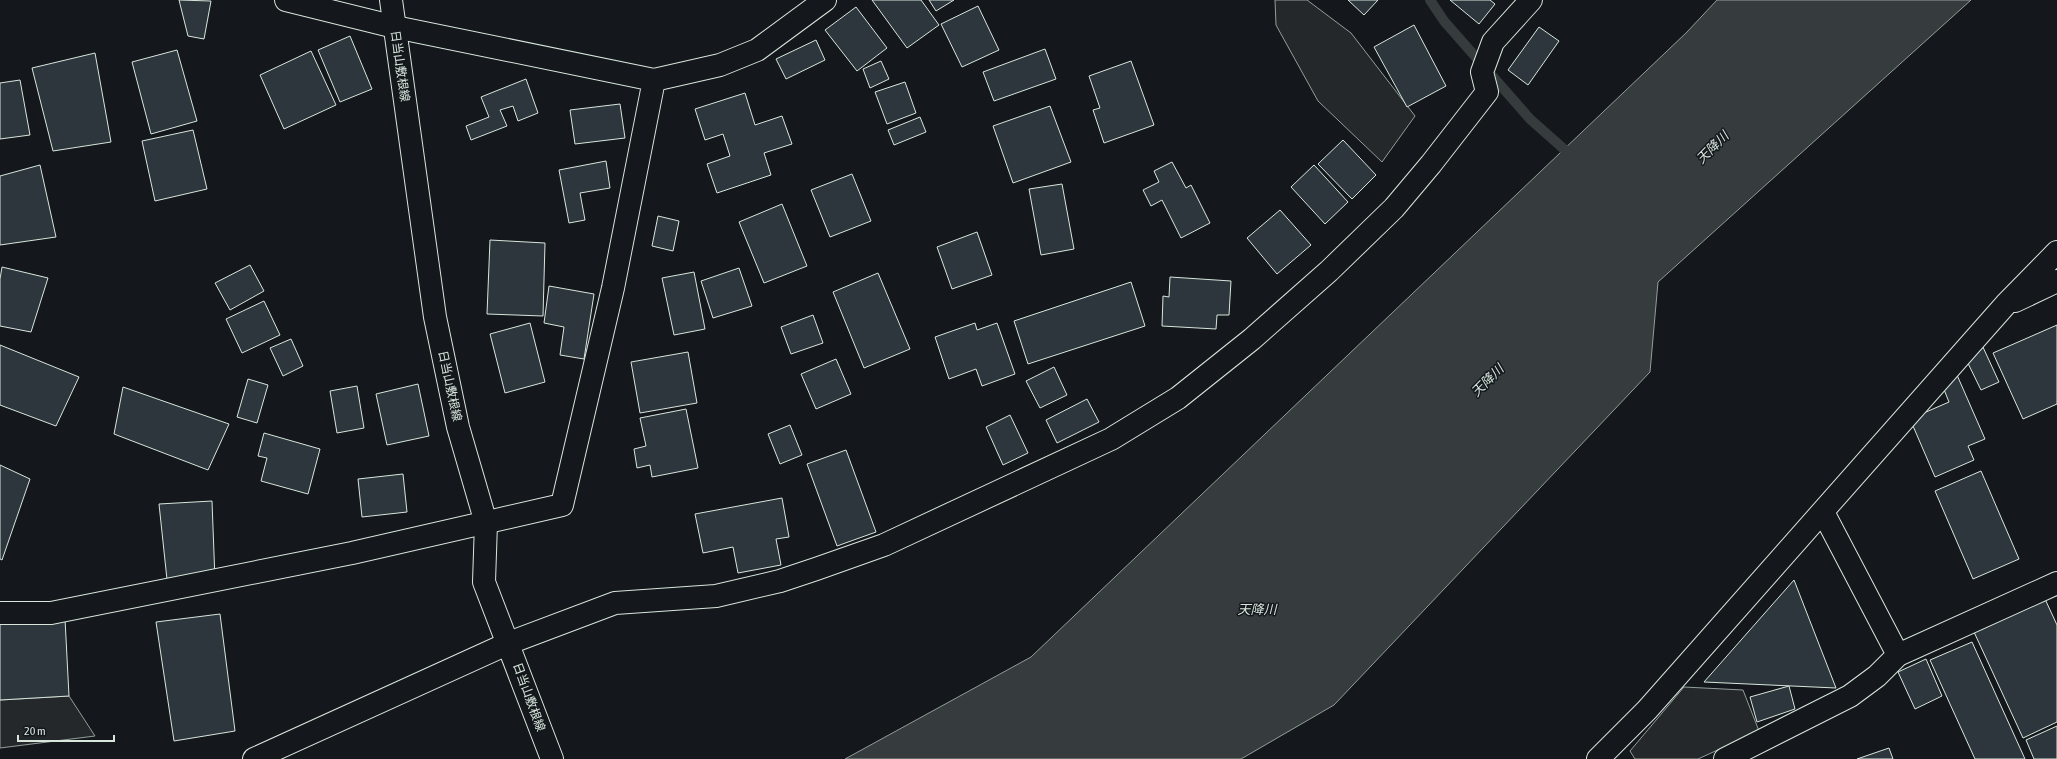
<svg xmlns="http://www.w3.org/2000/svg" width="2057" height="759" viewBox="0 0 2057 759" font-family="'Asap Condensed','Noto Sans JP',sans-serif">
<rect width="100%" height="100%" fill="#14181c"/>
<path fill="#24282b" stroke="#939e99" d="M 1275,0 L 1307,0 L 1351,33 L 1415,116 L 1382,162 L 1318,101 L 1276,25 Z
M 1684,687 L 1743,690 L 1759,731 L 1698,759 L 1635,759 L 1630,751 Z
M 69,696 L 95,736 L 0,748 L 0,700 Z"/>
<path fill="#363b3e" stroke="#939e99" d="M 1717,0 L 1971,0 L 1658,282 L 1650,372 L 1334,705 L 1241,759 L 845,759 L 1031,657 L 1687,32 Z"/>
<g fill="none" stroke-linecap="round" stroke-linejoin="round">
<path stroke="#363b3e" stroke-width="10" d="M 1430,0 L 1444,21 L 1530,119 L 1574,158"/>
</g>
<path fill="#2c363c" stroke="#d8e6dc" d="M 179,0 L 211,1 L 204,39 L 188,36 Z
M 872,0 L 921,0 L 939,25 L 907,48 Z
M 929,0 L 954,0 L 936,11 Z
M 1348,0 L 1378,0 L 1364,15 Z
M 1450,0 L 1490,0 L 1495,4 L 1479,24 Z
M 978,6 L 999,50 L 962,67 L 941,24 Z
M 856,7 L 887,48 L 857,71 L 825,30 Z
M 1414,25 L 1446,86 L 1407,107 L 1374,47 Z
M 1539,27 L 1559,41 L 1528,85 L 1508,70 Z
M 350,36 L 372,89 L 340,102 L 318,50 Z
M 816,40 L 825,60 L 786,79 L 776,59 Z
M 1045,49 L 1056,79 L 994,101 L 983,72 Z
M 177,50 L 197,121 L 151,134 L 132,62 Z
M 311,51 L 336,105 L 284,129 L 260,75 Z
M 95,53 L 111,142 L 53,151 L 32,68 Z
M 881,61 L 889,79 L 870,88 L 863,69 Z
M 1131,61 L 1154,125 L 1104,143 L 1093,110 L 1100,108 L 1089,76 Z
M 526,79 L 538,113 L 518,121 L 513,106 L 500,110 L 507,126 L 471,140 L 466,126 L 489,117 L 481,97 Z
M 20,80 L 30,135 L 0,139 L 0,83 Z
M 905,82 L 916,113 L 887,124 L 875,92 Z
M 745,93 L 755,125 L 782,116 L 792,144 L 764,153 L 771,175 L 717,193 L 707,164 L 730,156 L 723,134 L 705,140 L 695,109 Z
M 620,104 L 625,138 L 575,144 L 570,110 Z
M 1050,106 L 1071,162 L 1013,183 L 993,126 Z
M 920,117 L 926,132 L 894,145 L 888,130 Z
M 193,130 L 207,189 L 155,201 L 142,141 Z
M 1343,140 L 1376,175 L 1352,199 L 1318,164 Z
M 606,161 L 610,188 L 580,193 L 585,220 L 569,223 L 559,170 Z
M 1172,162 L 1186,188 L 1191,185 L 1210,223 L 1181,238 L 1162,200 L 1151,206 L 1143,190 L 1159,182 L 1154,171 Z
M 40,165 L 56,237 L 0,245 L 0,176 Z
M 1314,165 L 1348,202 L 1325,224 L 1291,187 Z
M 852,174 L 871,221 L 830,237 L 811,190 Z
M 1062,184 L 1074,249 L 1041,255 L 1029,189 Z
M 782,204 L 807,266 L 764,283 L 739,222 Z
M 1280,210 L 1311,245 L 1277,274 L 1247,238 Z
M 658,216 L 679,221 L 673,251 L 652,246 Z
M 977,232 L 992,275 L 952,289 L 937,247 Z
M 490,240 L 545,243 L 543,316 L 487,314 Z
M 250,265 L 264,291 L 230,310 L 215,283 Z
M 2,267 L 48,278 L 31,332 L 0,326 L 0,279 Z
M 739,268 L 752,306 L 713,318 L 701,281 Z
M 694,272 L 705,329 L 674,335 L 662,278 Z
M 878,273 L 910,349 L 864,368 L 833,292 Z
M 1170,277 L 1231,281 L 1229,315 L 1217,315 L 1216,329 L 1162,326 L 1163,296 L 1169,297 Z
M 1131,282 L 1145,326 L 1028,364 L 1014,321 Z
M 549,286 L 594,294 L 584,359 L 560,355 L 564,327 L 544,323 Z
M 264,301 L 280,335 L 242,353 L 226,319 Z
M 813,315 L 823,343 L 791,354 L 781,327 Z
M 530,323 L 545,382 L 505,393 L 490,334 Z
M 975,323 L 977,330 L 997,323 L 1015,374 L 982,386 L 976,369 L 949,379 L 935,337 Z
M 2057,325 L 2057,404 L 2023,419 L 1993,353 Z
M 291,339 L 303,366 L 283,376 L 270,348 Z
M 0,345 L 79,377 L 56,426 L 0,405 Z
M 1982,345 L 1999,382 L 1981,390 L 1963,353 Z
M 688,352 L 697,403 L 640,413 L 631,362 Z
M 836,359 L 851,394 L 816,409 L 801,374 Z
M 1054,367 L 1067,395 L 1040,408 L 1026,381 Z
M 1957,375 L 1985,439 L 1968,446 L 1974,460 L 1935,477 L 1910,419 L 1949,402 L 1941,382 Z
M 248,379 L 268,385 L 257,423 L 237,417 Z
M 418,384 L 429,436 L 387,445 L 376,394 Z
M 357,386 L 364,428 L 337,433 L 330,391 Z
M 123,387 L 229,424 L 208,470 L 114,434 Z
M 1087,399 L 1099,422 L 1057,443 L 1046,420 Z
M 686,409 L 698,468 L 652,477 L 650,465 L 637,468 L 634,449 L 646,446 L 640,418 Z
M 1010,415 L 1028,453 L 1003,465 L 986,427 Z
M 790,425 L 802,455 L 780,464 L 768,434 Z
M 264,433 L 320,449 L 308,494 L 261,481 L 267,458 L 258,456 Z
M 846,450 L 876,532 L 837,546 L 807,464 Z
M 0,465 L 30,479 L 2,560 L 0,559 Z
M 1981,471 L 2019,559 L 1973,579 L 1935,491 Z
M 403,474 L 407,512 L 362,517 L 358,479 Z
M 782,498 L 789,537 L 776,539 L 781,565 L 738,573 L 733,547 L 703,553 L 695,514 Z
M 212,501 L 215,580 L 168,589 L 159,504 Z
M 1794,580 L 1836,688 L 1704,682 Z
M 2045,599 L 2057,625 L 2057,722 L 2023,738 L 1974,632 Z
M 220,614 L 235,731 L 174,741 L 156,622 Z
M 65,619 L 69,696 L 0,700 L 0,623 Z
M 1972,642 L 2025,759 L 1975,759 L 1930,660 Z
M 1926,659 L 1942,696 L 1915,709 L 1898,672 Z
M 1789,686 L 1795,709 L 1757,722 L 1750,697 Z
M 2057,726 L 2057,759 L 2034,759 L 2026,740 Z
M 1889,748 L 1893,759 L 1857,759 Z"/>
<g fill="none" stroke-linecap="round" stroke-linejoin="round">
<g stroke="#d8e6dc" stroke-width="24">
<path id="street" d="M 286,0 L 395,27 L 654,80 L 720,65 L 757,50 L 825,0
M 2015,301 L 2057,281
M 1823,512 L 1898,655
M 0,613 L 51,613 L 352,553 L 562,505 L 613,288 L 654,80
M 254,759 L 509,643 L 615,603 L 716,596 L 780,581 L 816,569 L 884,545 L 1111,439 L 1178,398 L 1252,339 L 1329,271 L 1394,208 L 1431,164 L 1487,92 L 1482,72 L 1493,42 L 1531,0
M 1598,759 L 1647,710 L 2006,304 L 2057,252
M 1725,759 L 1850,696 L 1877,676 L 1898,655 L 2057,583"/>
</g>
<g stroke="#d8e6dc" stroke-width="24">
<path id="secondary" d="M 391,0 L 435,317 L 458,427 L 486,523 L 484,582 L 552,759"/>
</g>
<use href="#street" stroke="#14181c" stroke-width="22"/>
<use href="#secondary" stroke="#14181c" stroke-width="22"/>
</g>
<g text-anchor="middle" stroke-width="3" stroke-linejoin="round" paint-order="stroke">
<g font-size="12" fill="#d8e6dc" stroke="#14181c">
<text transform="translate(400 66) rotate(82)" y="4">日当山敷根線</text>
<text transform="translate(450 386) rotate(78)" y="4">日当山敷根線</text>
<text transform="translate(529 697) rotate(70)" y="4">日当山敷根線</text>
</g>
<g font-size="13" font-style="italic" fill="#d8e6dc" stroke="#14181c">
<text transform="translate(1712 147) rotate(-45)" y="5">天降川</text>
<text transform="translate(1487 380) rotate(-45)" y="5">天降川</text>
<text x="1257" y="614">天降川</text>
</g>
</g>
<path d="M18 735v6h96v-6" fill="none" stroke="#d8e6dc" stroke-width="2"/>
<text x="24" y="735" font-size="12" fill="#d8e6dc" stroke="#14181c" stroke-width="3" paint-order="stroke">20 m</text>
</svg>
